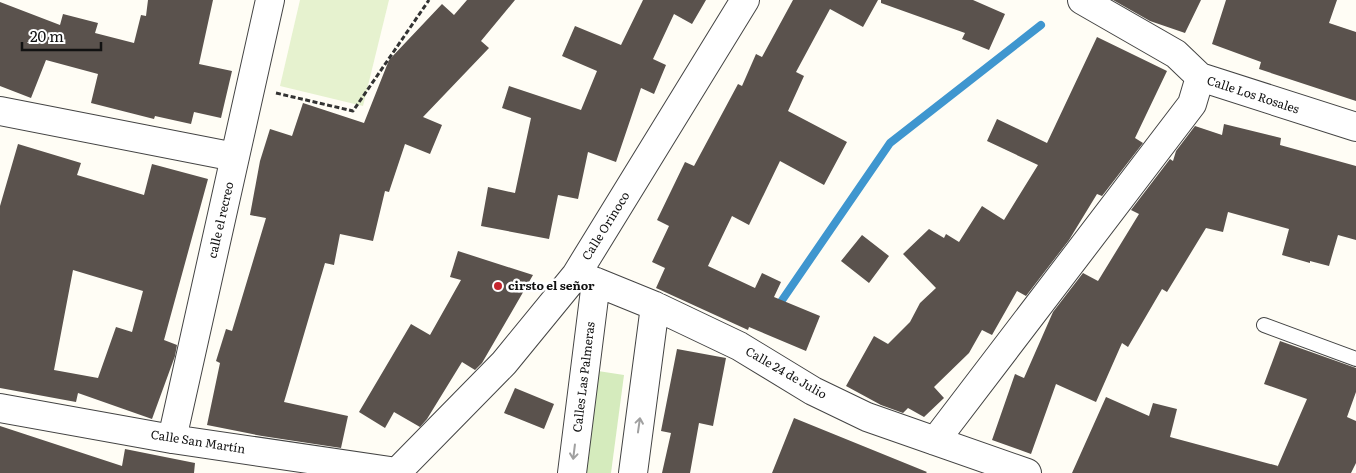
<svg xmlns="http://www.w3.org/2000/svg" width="1356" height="473" viewBox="0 0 1356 473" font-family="Literata,serif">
<rect width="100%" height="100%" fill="#fffdf5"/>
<path fill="#d5ebbd" d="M 598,371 L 624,375 L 611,473 L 584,473 Z"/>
<path fill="#e6f2cf" d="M 300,0 L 389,0 L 363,106 L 280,86 Z"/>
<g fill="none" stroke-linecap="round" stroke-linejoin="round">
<path stroke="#3f96cf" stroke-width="8" d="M 776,309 L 890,143 L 1041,25"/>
</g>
<path fill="#5a524d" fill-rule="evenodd" d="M 148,0 L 213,0 L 199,64 L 232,71 L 221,118 L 194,112 L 191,124 L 155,116 L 154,119 L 91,103 L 98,74 L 46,60 L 31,98 L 0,86 L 0,2 L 60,25 L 63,14 L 98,23 L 95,33 L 134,43 L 141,15 L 146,16 Z
M 467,0 L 515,0 L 481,41 L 489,48 L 423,117 L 442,125 L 430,154 L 405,144 L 389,192 L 385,191 L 373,241 L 340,234 L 334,265 L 325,263 L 284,402 L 348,416 L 341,448 L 262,436 L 207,425 L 220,363 L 216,361 L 226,329 L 232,331 L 266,218 L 250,215 L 260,161 L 270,129 L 292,136 L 303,103 L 364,123 L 389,60 L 442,4 L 454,15 Z
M 643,0 L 706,0 L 692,24 L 674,14 L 653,59 L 666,65 L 654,94 L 641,88 L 616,162 L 588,152 L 578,199 L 558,195 L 549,239 L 481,226 L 488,187 L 515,193 L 531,118 L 502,108 L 509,86 L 581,110 L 597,71 L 562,56 L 575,26 L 621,45 Z
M 793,0 L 878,0 L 863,27 L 830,9 L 796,72 L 804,76 L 788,111 L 847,142 L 824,185 L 780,161 L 749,225 L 732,216 L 708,266 L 755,288 L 762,273 L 781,282 L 774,297 L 820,316 L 806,351 L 749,327 L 748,330 L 656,288 L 665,268 L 652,262 L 669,226 L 657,220 L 685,162 L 694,166 L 738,84 L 742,86 L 756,54 L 762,57 Z
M 881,0 L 973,0 L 1005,14 L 989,50 L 962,39 L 965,33 L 881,3 Z
M 1113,0 L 1201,0 L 1185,33 L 1150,21 Z
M 1226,0 L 1337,0 L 1329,23 L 1356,32 L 1356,101 L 1259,69 L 1261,62 L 1212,44 Z
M 1097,37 L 1167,71 L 1135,138 L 1143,143 L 1102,196 L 1097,194 L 1069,240 L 1026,296 L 1017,291 L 992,335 L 982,330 L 969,353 L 934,387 L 944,398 L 924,417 L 908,408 L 903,413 L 881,405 L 846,386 L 874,336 L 888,344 L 910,322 L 920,303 L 936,288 L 903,254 L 929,229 L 944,238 L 946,234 L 959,242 L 982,206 L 1004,220 L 1038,165 L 987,141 L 997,119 L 1047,143 Z
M 1224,124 L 1281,138 L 1280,145 L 1356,166 L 1356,240 L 1338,235 L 1329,266 L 1310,261 L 1310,263 L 1282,255 L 1289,229 L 1228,212 L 1223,232 L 1206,228 L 1167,292 L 1162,289 L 1128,347 L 1122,343 L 1096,402 L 1056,384 L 1031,454 L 992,440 L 1015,374 L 1024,378 L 1053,312 L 1083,273 L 1098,281 L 1139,214 L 1131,210 L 1170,159 L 1173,161 L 1176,151 L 1195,126 L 1222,135 Z
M 18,144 L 81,163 L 77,175 L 144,195 L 152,164 L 208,179 L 164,340 L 177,345 L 175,356 L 152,419 L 78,393 L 76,402 L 0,388 L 0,206 ZM 73,270 L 143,291 L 132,332 L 116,327 L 98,378 L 54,370 Z
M 862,235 L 889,256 L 869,283 L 841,261 Z
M 458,251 L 533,275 L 482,363 L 475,370 L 462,362 L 427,419 L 420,427 L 394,412 L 385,428 L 359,412 L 411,324 L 430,335 L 461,280 L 450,277 Z
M 1280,341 L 1356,368 L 1356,392 L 1347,417 L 1356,421 L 1356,463 L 1351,473 L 1072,473 L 1106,397 L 1149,416 L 1153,403 L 1177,409 L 1170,437 L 1278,466 L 1277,468 L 1307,399 L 1264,384 Z
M 677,349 L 726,358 L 713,426 L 699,423 L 690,473 L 662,473 L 671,433 L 661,431 Z
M 515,388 L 554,404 L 544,429 L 504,413 Z
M 794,418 L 927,472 L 926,473 L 772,473 Z
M 0,426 L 122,466 L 125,449 L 195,463 L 194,473 L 0,473 Z"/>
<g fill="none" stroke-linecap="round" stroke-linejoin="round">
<g stroke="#444" stroke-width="16">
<path id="lane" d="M 1264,325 L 1356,359"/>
</g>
<g stroke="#444" stroke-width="30">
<path id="street" d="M 1082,0 L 1176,54 L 1200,77 L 1356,127
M 0,111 L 235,157
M 576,275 L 596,282 L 655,306 L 739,346 L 813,391 L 867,417 L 1027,473
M 0,408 L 172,439 L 397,472
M 172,439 L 270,0
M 935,441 L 1192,104 L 1200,77
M 396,473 L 504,363 L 576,275 L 745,0
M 572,473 L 596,282
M 633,473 L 655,306"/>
</g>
<path stroke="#333" stroke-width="3" stroke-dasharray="5 2.5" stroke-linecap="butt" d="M 276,93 L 353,111 L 429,0"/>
<use href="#lane" stroke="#fff" stroke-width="14"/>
<use href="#street" stroke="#fff" stroke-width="28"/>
</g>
<defs><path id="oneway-shaft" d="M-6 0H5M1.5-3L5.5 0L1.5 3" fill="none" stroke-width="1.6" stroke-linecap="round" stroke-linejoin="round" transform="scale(1.25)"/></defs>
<g stroke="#a0a0a0">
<use href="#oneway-shaft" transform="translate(639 425) rotate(-82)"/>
<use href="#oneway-shaft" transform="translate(574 452) rotate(97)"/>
</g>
<circle fill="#c4262e" stroke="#fff" stroke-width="2" cx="498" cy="286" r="5"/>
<g text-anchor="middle" stroke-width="5" stroke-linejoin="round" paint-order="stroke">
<g font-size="12" fill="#111" stroke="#fff">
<text transform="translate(1253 95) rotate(18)" y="4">Calle Los Rosales</text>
<text transform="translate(221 220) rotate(-77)" y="4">calle el recreo</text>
<text transform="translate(606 226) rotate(-58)" y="4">Calle Orinoco</text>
<text transform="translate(786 373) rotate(30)" y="4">Calle 24 de Julio</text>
<text transform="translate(584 377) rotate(-83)" y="4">Calles Las Palmeras</text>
<text transform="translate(198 442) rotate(9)" y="4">Calle San Martín</text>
</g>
<g font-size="12" font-weight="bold" fill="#111" stroke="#fff" text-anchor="start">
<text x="508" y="290">cirsto el señor</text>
</g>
</g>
<path d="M22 42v8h79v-8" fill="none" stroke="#111111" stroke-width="2.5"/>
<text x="30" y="42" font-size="15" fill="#111111" stroke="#ffffff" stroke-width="4" paint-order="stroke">20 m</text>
</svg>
